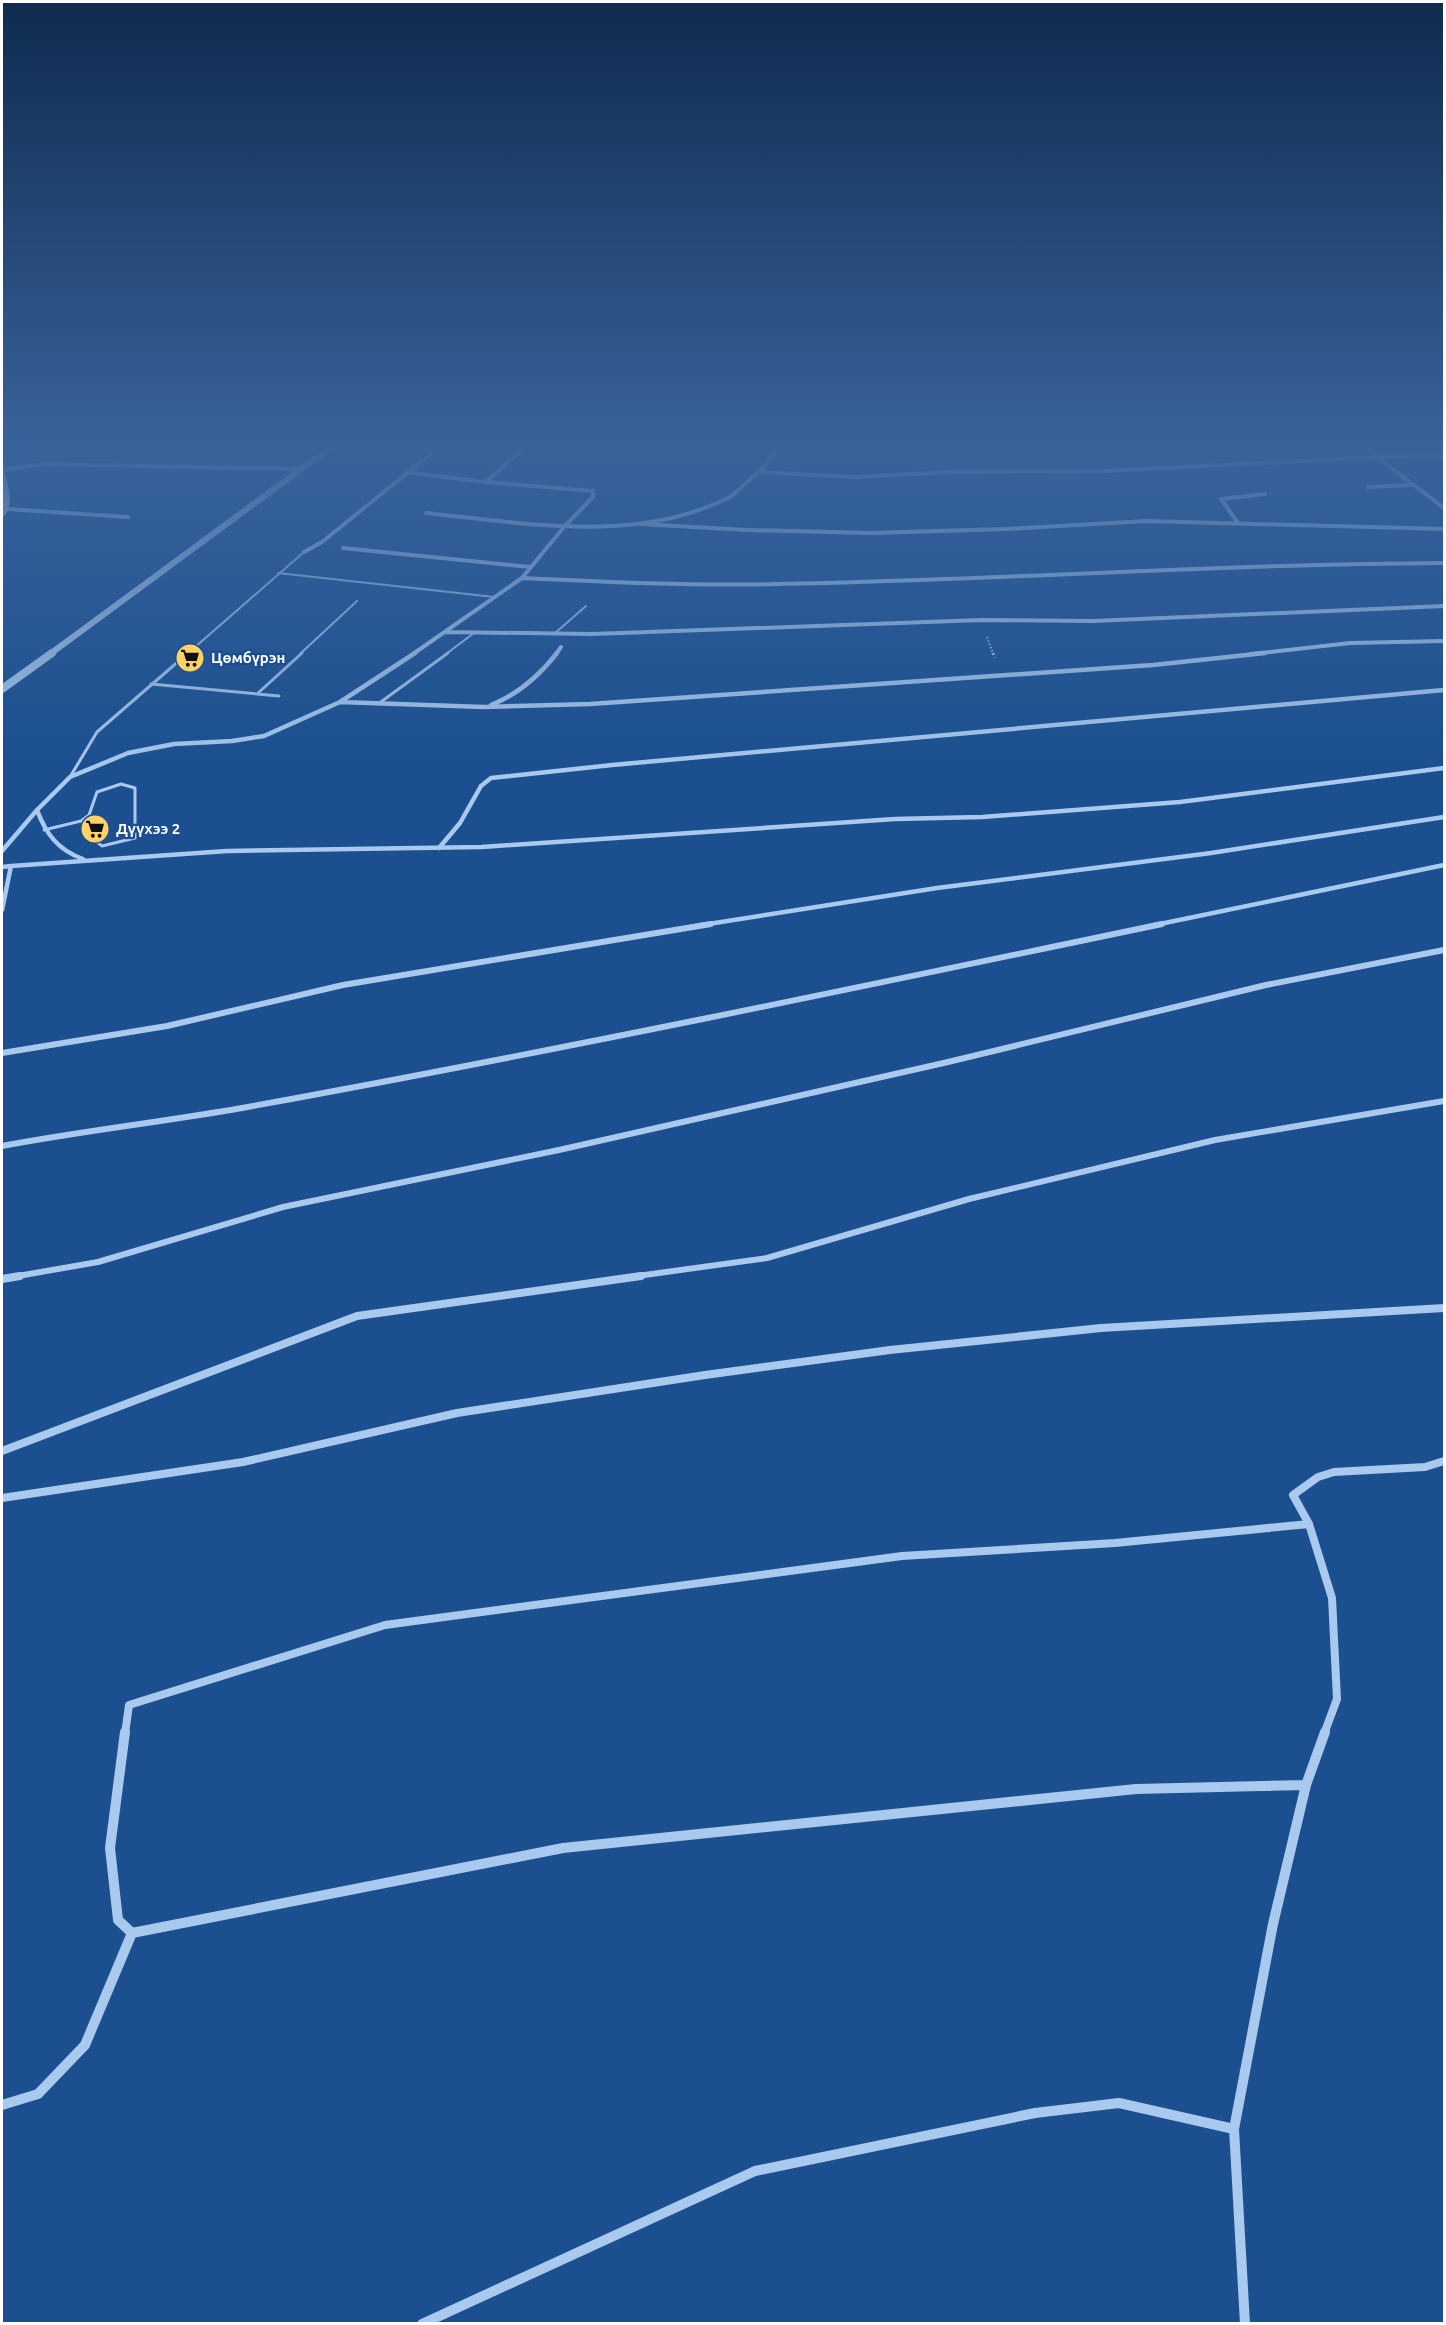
<svg xmlns="http://www.w3.org/2000/svg" width="1446" height="2325" viewBox="0 0 1446 2325" font-family="Ubuntu,sans-serif">
<rect width="100%" height="100%" fill="#1b4f8f"/>
<g fill="none" stroke-linecap="round" stroke-linejoin="round">
<path stroke="#a9c9ee" stroke-width="2" stroke-dasharray="1.5 2" stroke-linecap="butt" d="M 987,637 L 993,654"/>
<path stroke="#a9c9ee" stroke-width="3" stroke-dasharray="2 3" stroke-linecap="butt" d="M 993,653 L 995,658"/>
<path stroke="#a9c9ee" stroke-width="2" d="M 278,573 L 494,597
M 554,634 L 586,606
M 187,654 L 304,552
M 300,654 L 357,601
M 446,654 L 474,633"/>
<path stroke="#a9c9ee" stroke-width="3" d="M 151,684 L 279,696
M 257,694 L 302,653
M 378,704 L 448,653
M 70,777 L 97,732 L 188,653
M 121,784 L 135,788 L 135,838 L 102,846 C 91,840 94,828 81,821 L 89,815 L 97,792 Z
M 44,830 L 81,821"/>
<path stroke="#a9c9ee" stroke-width="4" d="M 766,444 L 776,448
M 987,444 L 1010,444
M 1360,444 L 1444,508
M 2,470 L 44,464 L 300,469
M 406,472 L 486,482 L 593,491 L 593,497 L 564,527 L 522,578 L 413,654
M 757,472 L 856,477 L 951,472 L 1104,471 L 1378,457 L 1444,456
M 486,482 L 529,444
M 1368,487 L 1411,485
M 6,509 L 128,517
M 426,513 C 524,523 633,544 726,499 C 733,496 740,488 747,482 C 761,470 768,465 776,448 L 789,444
M 1238,523 L 1221,499 L 1265,494
M 641,524 L 747,530 L 870,533 L 1006,529 L 1146,521 L 1444,529
M 343,548 L 530,567
M 304,552 L 322,542 L 443,444
M 522,578 C 607,582 692,586 777,584 C 999,580 1221,564 1444,563
M 445,632 L 593,634 L 981,620 L 1093,621 L 1444,606
M 556,654 L 561,647
M 1251,654 L 1350,643 L 1444,641"/>
<path stroke="#a9c9ee" stroke-width="4.5" d="M 340,702 L 484,707 L 590,704 L 1153,665 L 1265,653
M 491,705 C 519,694 539,676 557,653
M 37,810 C 46,834 58,850 83,859
M 439,848 L 460,823 L 481,786 L 491,778 L 612,765 L 1444,690
M 2,851 L 37,810 L 70,777 L 128,753 L 174,744 L 232,741 L 264,736 L 340,702 L 415,653
M 11,866 L 227,851 L 482,847 L 895,819 L 982,817 L 1180,802 L 1444,768
M 2,867 L 11,866 L 2,910
M 702,925 L 937,888 L 1211,853 L 1444,817
M 1155,925 L 1444,865"/>
<path stroke="#a9c9ee" stroke-width="6" d="M 2,1053 L 167,1026 L 343,985 L 711,924
M 2,1146 C 82,1131 162,1122 242,1108 C 550,1052 856,988 1162,924
M 12,1277 L 98,1262 L 283,1207 L 559,1150 L 948,1062 L 1266,985 L 1444,950
M 630,1277 L 767,1258 L 969,1199 L 1215,1140 L 1444,1101"/>
<path stroke="#a9c9ee" stroke-width="8" d="M 2,1279 L 20,1276
M 2,1451 L 357,1316 L 641,1276
M 2,1498 L 243,1462 L 457,1413 L 705,1375 L 890,1350 L 1101,1328 L 1444,1308
M 125,1734 L 129,1705 L 385,1625 L 902,1556 L 1115,1543 L 1309,1524
M 1324,1734 L 1337,1699 L 1332,1598 L 1309,1524 L 1293,1495 L 1318,1477 L 1334,1472 L 1425,1467 L 1444,1461"/>
<path stroke="#a9c9ee" stroke-width="10" d="M 132,1933 L 563,1848 L 1136,1789 L 1306,1785
M 2,2105 L 38,2094 L 85,2045 L 132,1933 L 118,1920 L 110,1848 L 125,1732
M 422,2324 L 755,2171 L 1035,2113 L 1119,2103 L 1234,2129
M 1245,2324 L 1234,2129 L 1273,1924 L 1306,1785 L 1325,1732"/>
<path stroke="#a9c9ee" stroke-width="6" d="M 50,654 L 335,444"/>
<path stroke="#a9c9ee" stroke-width="8" d="M 2,689 L 52,653"/>
<path fill="#d6e6fa" fill-rule="evenodd" d="M 2,470 L 5,472 C 8,487 15,507 2,518 Z"/>
</g>
<linearGradient id="sky" x2="0" y2="1"><stop stop-color="#0f2b4f"/><stop offset="0.58" stop-color="#39639b"/><stop offset="1" stop-color="#39639b" stop-opacity="0"/></linearGradient>
<rect width="1446" height="770" fill="url(#sky)"/>
<defs>
<g id="supermarket-disc" transform="scale(1.5)"><circle r="9.5" fill="#ffd166" stroke="#1b4f8f"/><path d="M-6-5.5h2.5l.6 2H6L4.5 2H-2.5L-4.4-4H-6ZM-1.5 3.2a1.3 1.3 0 1 0 .1 0ZM3 3.2a1.3 1.3 0 1 0 .1 0Z" fill="#111"/></g>
</defs>
<g fill-rule="evenodd">
<use href="#supermarket-disc" x="190" y="658"/>
<use href="#supermarket-disc" x="95" y="829"/>
</g>
<g text-anchor="middle" stroke-width="4.5" stroke-linejoin="round" paint-order="stroke">
<g font-size="15" font-weight="bold" fill="#fff" stroke="#1b4f8f" text-anchor="start">
<text x="211" y="663">Цөмбүрэн</text>
<text x="116" y="834">Дүүхээ 2</text>
</g>
</g>
<rect width="1446" height="2325" fill="none" stroke="#ffffff" stroke-width="6"/>
</svg>
